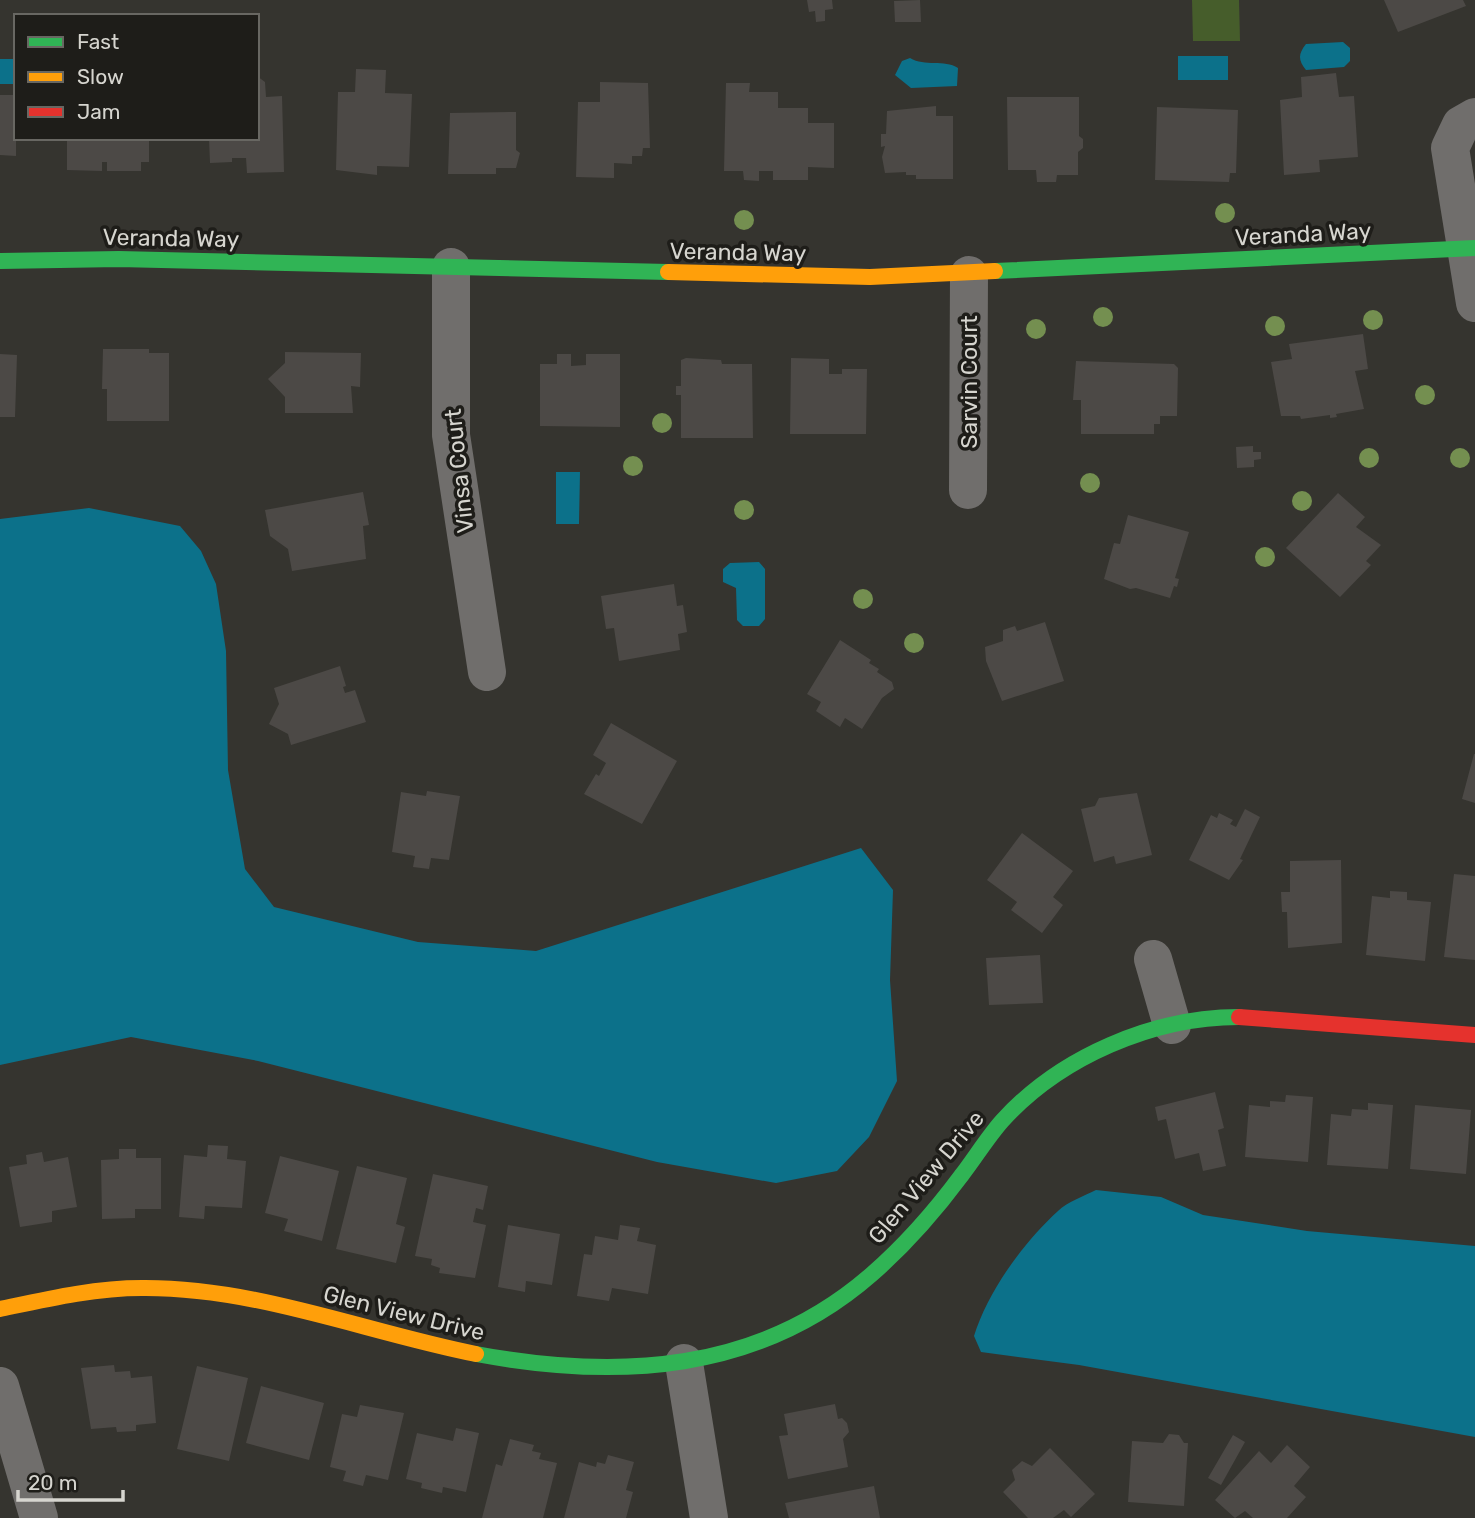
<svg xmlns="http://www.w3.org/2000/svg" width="1475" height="1518" viewBox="0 0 1475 1518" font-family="Rubik,sans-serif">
<rect width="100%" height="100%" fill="#35342f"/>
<path fill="#465d2b" d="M 1192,0 L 1239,0 L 1240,41 L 1193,41 Z"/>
<path fill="#0c718a" d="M 1343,42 L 1350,48 L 1350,61 L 1344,67 L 1306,70 C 1298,60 1298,54 1306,44 Z
M 1178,56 L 1228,56 L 1228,80 L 1178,80 Z
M 910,58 C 925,67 944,59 958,68 L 957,86 L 911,88 L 895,75 L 902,61 Z
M 0,59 L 16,59 L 16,84 L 0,84 Z
M 556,472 L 580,472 L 579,524 L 556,524 Z
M 89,508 L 180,526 L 201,551 L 216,584 L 226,651 L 228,770 L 245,869 L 274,907 L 418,942 L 536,951 L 861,848 L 893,890 L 890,980 L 897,1081 L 869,1137 L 837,1171 L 776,1183 L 657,1162 L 258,1061 L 131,1037 L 0,1065 L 0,519 Z
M 759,562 L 765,569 L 765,619 L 759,626 L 743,626 L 737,620 L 736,588 L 723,582 L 723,569 L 730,563 Z
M 1096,1190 L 1161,1197 L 1203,1215 L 1307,1231 L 1475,1246 L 1475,1437 L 1079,1365 L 981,1352 L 974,1336 C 988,1291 1023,1243 1058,1211 C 1067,1202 1084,1196 1096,1190 Z"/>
<path fill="#4c4946" d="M 807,0 L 832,0 L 833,9 L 825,10 L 825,21 L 816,22 L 815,11 L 809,12 Z
M 920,0 L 921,22 L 895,22 L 894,1 Z
M 1384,0 L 1463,0 L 1466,6 L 1398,32 Z
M 356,69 L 386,70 L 385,93 L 412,94 L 409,167 L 377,166 L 377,175 L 336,170 L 338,92 L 355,92 Z
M 1336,73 L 1339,97 L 1354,96 L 1358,157 L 1319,160 L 1320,172 L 1284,175 L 1280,100 L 1302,97 L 1301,77 Z
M 257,76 L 265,82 L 266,97 L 282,96 L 284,172 L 247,173 L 246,158 L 232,158 L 232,162 L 210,163 L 209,138 L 257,138 Z
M 600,82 L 648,83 L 650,148 L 643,148 L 642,156 L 632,156 L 632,164 L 614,163 L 614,178 L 576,177 L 578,102 L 600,102 Z
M 726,83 L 750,83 L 749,92 L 778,92 L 778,108 L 808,108 L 808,123 L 834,123 L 834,168 L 808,167 L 808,180 L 773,180 L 773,171 L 759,171 L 759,181 L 744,180 L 743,171 L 724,171 Z
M 0,95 L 16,95 L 16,156 L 0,155 Z
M 1007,97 L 1079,97 L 1079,136 L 1083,139 L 1083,148 L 1078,152 L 1078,175 L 1057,175 L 1056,182 L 1037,182 L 1036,170 L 1008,170 Z
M 936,106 L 936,116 L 953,116 L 953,179 L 916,179 L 916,175 L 906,175 L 906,172 L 885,173 L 882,157 L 885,146 L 881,147 L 881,134 L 886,134 L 887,111 Z
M 1157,107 L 1238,110 L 1236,173 L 1230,173 L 1229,182 L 1155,180 Z
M 516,112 L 516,150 L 520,153 L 516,168 L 496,168 L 496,174 L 448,174 L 450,113 Z
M 67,138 L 149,138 L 149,162 L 141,162 L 141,171 L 107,171 L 107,162 L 102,162 L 102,171 L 67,170 Z
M 1363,334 L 1368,369 L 1355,371 L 1364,409 L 1336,414 L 1337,417 L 1330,418 L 1330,415 L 1301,419 L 1300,416 L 1281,416 L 1271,362 L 1292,359 L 1289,344 Z
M 103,349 L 149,349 L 149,353 L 169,353 L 169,421 L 107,421 L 107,389 L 102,389 Z
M 285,352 L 361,353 L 360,387 L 351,386 L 353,413 L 285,413 L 285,397 L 268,379 L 285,363 Z
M 0,354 L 17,355 L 15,417 L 0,417 Z
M 557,354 L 571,354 L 571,366 L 586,365 L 586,354 L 620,354 L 620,427 L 540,426 L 540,364 L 557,364 Z
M 686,358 L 721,360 L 722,364 L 752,364 L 753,438 L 681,438 L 681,395 L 676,395 L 676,386 L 681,386 L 681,360 Z
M 791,358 L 829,359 L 829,374 L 842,374 L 842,369 L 867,369 L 866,434 L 790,434 Z
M 1076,361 L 1174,364 L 1178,368 L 1177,416 L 1160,416 L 1160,424 L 1154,424 L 1154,434 L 1081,434 L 1081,400 L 1073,400 Z
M 1253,446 L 1253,452 L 1261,452 L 1261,459 L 1254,460 L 1254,467 L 1237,468 L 1236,447 Z
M 363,492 L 369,525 L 363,526 L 366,559 L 292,571 L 288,549 L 270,536 L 265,510 Z
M 1338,493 L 1365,517 L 1356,527 L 1381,545 L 1366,561 L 1371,565 L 1340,597 L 1286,548 Z
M 1128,515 L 1189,532 L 1175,578 L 1179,579 L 1177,587 L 1174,586 L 1170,598 L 1136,588 L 1130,589 L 1104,579 L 1114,543 L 1120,544 Z
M 674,584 L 677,606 L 683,605 L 687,632 L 678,634 L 680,650 L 619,661 L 614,628 L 606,629 L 601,596 Z
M 1045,622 L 1064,681 L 1002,701 L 986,661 L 985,647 L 1003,641 L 1003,630 L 1015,626 L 1017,631 Z
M 840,640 L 871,660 L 869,663 L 879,669 L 877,672 L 892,682 L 894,689 L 882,698 L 862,729 L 845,718 L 840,727 L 816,711 L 821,702 L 807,694 Z
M 340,666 L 346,686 L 343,687 L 345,693 L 355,690 L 366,722 L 291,745 L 288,734 L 269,724 L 279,704 L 274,688 Z
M 611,723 L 677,761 L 642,824 L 584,794 L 596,774 L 599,776 L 606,763 L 593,755 Z
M 1474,754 L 1475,754 L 1475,803 L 1462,799 Z
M 427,791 L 460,796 L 449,860 L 431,858 L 429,869 L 413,867 L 415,856 L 392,852 L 401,792 L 426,796 Z
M 1137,793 L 1152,855 L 1116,864 L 1114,856 L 1094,862 L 1081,809 L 1095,806 L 1099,798 Z
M 1245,809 L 1260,817 L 1240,859 L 1243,860 L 1229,880 L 1189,860 L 1211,815 L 1217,818 L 1219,813 L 1233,820 L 1230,824 L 1236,827 Z
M 1022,833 L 1073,871 L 1053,897 L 1063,905 L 1042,933 L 1011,910 L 1017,902 L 987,880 Z
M 1341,860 L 1342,943 L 1288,948 L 1287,912 L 1282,912 L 1281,892 L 1290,892 L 1290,861 Z
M 1454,874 L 1475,876 L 1475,960 L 1444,957 Z
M 1390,891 L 1407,892 L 1407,900 L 1431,902 L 1425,961 L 1366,955 L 1372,896 L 1390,898 Z
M 1040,955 L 1043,1003 L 989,1005 L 986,958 Z
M 1215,1092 L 1224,1128 L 1218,1130 L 1226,1166 L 1203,1171 L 1199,1153 L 1175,1159 L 1166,1119 L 1158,1121 L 1155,1107 Z
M 1286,1095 L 1313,1097 L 1308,1162 L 1245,1157 L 1249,1105 L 1270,1107 L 1270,1101 L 1285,1102 Z
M 1368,1103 L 1393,1105 L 1388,1169 L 1327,1165 L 1331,1114 L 1351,1116 L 1352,1109 L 1368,1110 Z
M 1415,1105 L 1471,1110 L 1466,1174 L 1410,1169 Z
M 208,1145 L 228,1146 L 227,1159 L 246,1161 L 242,1208 L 205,1206 L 204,1219 L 179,1217 L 184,1155 L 207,1157 Z
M 119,1149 L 136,1149 L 136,1158 L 161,1158 L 161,1209 L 135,1209 L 135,1218 L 102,1219 L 101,1160 L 119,1159 Z
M 42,1152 L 44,1162 L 68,1157 L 77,1207 L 52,1211 L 52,1222 L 20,1227 L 9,1167 L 27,1164 L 26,1155 Z
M 280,1156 L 339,1171 L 322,1241 L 284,1231 L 288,1219 L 265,1213 Z
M 357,1166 L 407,1178 L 396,1224 L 405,1227 L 396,1263 L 336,1249 Z
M 433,1174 L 488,1186 L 483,1210 L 476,1208 L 473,1222 L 486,1225 L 475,1278 L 439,1273 L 440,1268 L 431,1265 L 432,1259 L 415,1256 Z
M 508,1225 L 560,1234 L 552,1285 L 526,1281 L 525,1292 L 498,1287 Z
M 620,1225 L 640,1228 L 637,1241 L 656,1245 L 648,1294 L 612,1288 L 609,1301 L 577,1296 L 584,1254 L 592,1255 L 595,1236 L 618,1240 Z
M 114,1365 L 115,1372 L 130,1371 L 131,1378 L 152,1376 L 156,1423 L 136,1425 L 136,1431 L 117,1432 L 116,1427 L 91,1429 L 81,1368 Z
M 197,1366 L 248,1378 L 229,1461 L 177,1449 Z
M 261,1386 L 324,1403 L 309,1460 L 246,1443 Z
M 835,1404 L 838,1419 L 842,1418 L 847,1423 L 849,1432 L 843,1439 L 848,1467 L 788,1479 L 779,1436 L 788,1435 L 784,1414 Z
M 360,1405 L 404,1413 L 388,1480 L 366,1475 L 363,1486 L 343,1481 L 346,1471 L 330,1467 L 342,1414 L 357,1417 Z
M 456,1428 L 479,1433 L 466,1492 L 443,1487 L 442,1493 L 421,1488 L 422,1483 L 406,1479 L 417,1433 L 453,1441 Z
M 1169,1434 L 1179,1435 L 1184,1443 L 1188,1443 L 1184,1506 L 1128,1502 L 1132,1441 L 1163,1443 Z
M 1233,1435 L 1245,1442 L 1221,1485 L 1208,1478 Z
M 510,1439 L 534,1445 L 532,1451 L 541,1453 L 539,1459 L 557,1463 L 543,1518 L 482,1518 L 496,1464 L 502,1466 Z
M 1287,1445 L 1310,1467 L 1294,1486 L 1306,1497 L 1287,1518 L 1253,1518 L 1245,1511 L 1235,1518 L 1215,1500 L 1259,1451 L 1271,1463 Z
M 1050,1448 L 1095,1494 L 1071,1517 L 1064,1510 L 1053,1518 L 1028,1518 L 1003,1492 L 1015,1480 L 1012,1470 L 1022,1461 L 1032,1466 Z
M 608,1455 L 634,1462 L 626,1490 L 633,1492 L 626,1518 L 564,1518 L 579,1462 L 596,1467 L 597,1462 L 605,1464 Z
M 874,1486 L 880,1518 L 789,1518 L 785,1503 Z"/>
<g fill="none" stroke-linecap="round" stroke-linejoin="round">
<path stroke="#706e6c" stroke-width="38" d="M 1475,117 L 1461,125 L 1450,148 L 1475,303
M 451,267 L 451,435 L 487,672
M 968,490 L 969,275
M 1153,959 L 1172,1025
M 684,1363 L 709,1518
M 0,1386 L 39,1518"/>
<path stroke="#30b455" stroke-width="16" d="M 0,261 L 119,259 L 668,272
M 995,271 L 1475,248
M 476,1354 C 616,1380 758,1374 872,1274 C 904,1246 935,1211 961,1176 C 975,1158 987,1138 1002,1121 C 1060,1057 1153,1017 1239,1017"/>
<path stroke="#ff9f0a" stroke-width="16" d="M 668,272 L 870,277 L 995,271
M 0,1309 C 47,1299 94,1288 142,1288 C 256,1287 365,1332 476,1354"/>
<path stroke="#e5322d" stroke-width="16" d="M 1239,1017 L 1475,1035"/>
</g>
<g fill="#748f50">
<circle cx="1225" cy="213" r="10"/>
<circle cx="744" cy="220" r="10"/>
<circle cx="1103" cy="317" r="10"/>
<circle cx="1373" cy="320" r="10"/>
<circle cx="1275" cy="326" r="10"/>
<circle cx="1036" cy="329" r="10"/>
<circle cx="1425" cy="395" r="10"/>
<circle cx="662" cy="423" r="10"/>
<circle cx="1369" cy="458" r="10"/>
<circle cx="1460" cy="458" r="10"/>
<circle cx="633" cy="466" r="10"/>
<circle cx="1090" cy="483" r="10"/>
<circle cx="1302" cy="501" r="10"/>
<circle cx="744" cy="510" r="10"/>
<circle cx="1265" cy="557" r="10"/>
<circle cx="863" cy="599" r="10"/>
<circle cx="914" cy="643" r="10"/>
</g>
<g text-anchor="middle" stroke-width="7" stroke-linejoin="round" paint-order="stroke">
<g font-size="23" fill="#d6d5cf" stroke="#1e1d19">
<text transform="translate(1303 234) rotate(-3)" y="8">Veranda Way</text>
<text transform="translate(171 238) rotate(1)" y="8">Veranda Way</text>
<text transform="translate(738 252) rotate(1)" y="8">Veranda Way</text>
<text transform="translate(969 382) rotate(-90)" y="8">Sarvin Court</text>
<text transform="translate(459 471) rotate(-96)" y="8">Vinsa Court</text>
<text transform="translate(926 1177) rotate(-50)" y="8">Glen View Drive</text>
<text transform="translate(404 1313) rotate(14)" y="8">Glen View Drive</text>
</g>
</g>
<rect x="14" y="14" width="245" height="126" fill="#1e1d19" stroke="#686762" stroke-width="2"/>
<rect x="28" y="37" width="35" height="10" fill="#30b455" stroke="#686762" stroke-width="2"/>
<text x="77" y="49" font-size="21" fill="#d6d5cf">Fast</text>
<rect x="28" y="72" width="35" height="10" fill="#ff9f0a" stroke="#686762" stroke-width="2"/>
<text x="77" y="84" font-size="21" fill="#d6d5cf">Slow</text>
<rect x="28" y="107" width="35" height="10" fill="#e5322d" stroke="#686762" stroke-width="2"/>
<text x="77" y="119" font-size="21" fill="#d6d5cf">Jam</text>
<path d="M18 1490v10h105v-10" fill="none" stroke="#d6d5cf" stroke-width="3.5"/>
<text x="28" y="1490" font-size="21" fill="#d6d5cf" stroke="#1e1d19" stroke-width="5" paint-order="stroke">20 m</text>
</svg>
